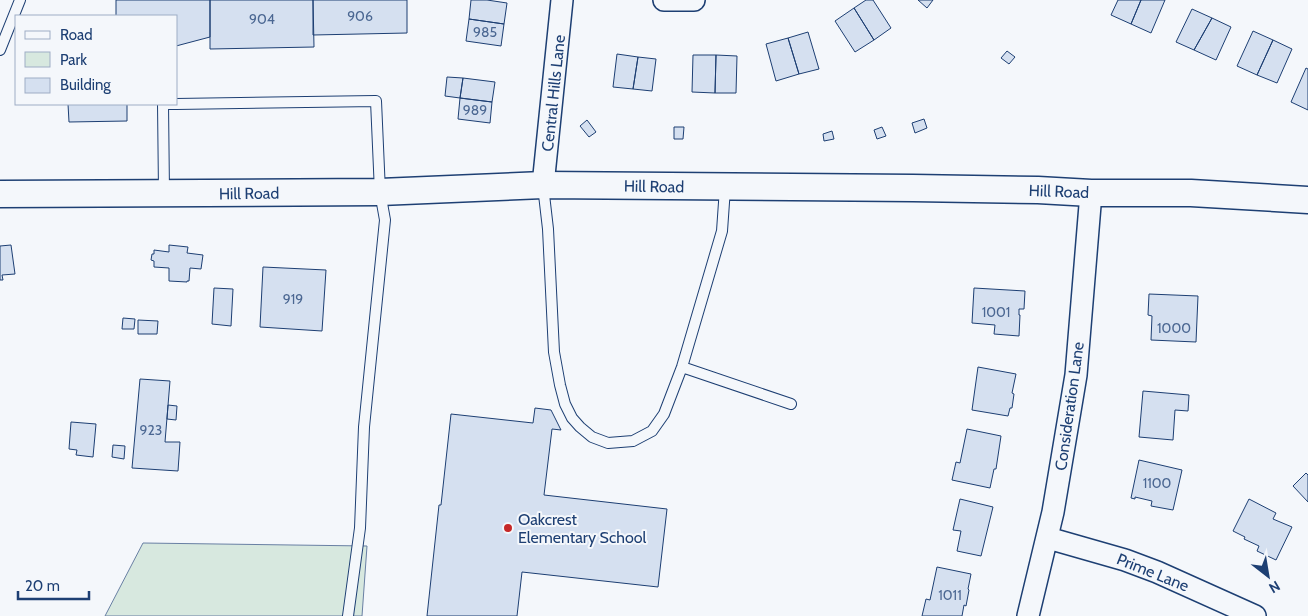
<svg xmlns="http://www.w3.org/2000/svg" width="1308" height="616" viewBox="0 0 1308 616" font-family="Cabin,sans-serif">
<rect width="100%" height="100%" fill="#f4f7fb"/>
<path fill="#d7e8df" stroke="#687fa3" d="M 143,543 L 367,546 L 362,616 L 105,616 Z"/>
<path fill="#d5e0f0" stroke="#1d3f73" d="M 116,0 L 210,0 L 210,37 L 176,46 L 176,16 L 116,16 Z
M 210,0 L 313,0 L 314,47 L 210,49 Z
M 313,0 L 407,0 L 407,33 L 313,35 Z
M 471,0 L 487,0 L 507,3 L 504,24 L 469,19 Z
M 866,0 L 873,0 L 891,28 L 874,40 L 854,8 Z
M 918,0 L 933,0 L 927,8 Z
M 1118,0 L 1141,0 L 1131,24 L 1111,15 Z
M 1141,0 L 1165,0 L 1151,33 L 1131,24 Z
M 854,8 L 874,40 L 855,52 L 835,21 Z
M 1192,9 L 1212,18 L 1194,50 L 1176,42 Z
M 1212,18 L 1231,27 L 1216,60 L 1194,50 Z
M 469,19 L 504,24 L 501,46 L 466,41 Z
M 1253,31 L 1273,40 L 1257,75 L 1237,66 Z
M 808,32 L 819,69 L 799,74 L 788,38 Z
M 788,38 L 799,74 L 776,81 L 766,44 Z
M 1273,40 L 1292,49 L 1277,83 L 1257,75 Z
M 1007,51 L 1015,57 L 1009,64 L 1001,58 Z
M 617,54 L 638,57 L 633,89 L 613,87 Z
M 693,55 L 716,55 L 715,93 L 692,92 Z
M 716,55 L 737,56 L 736,93 L 715,93 Z
M 638,57 L 656,59 L 652,91 L 633,89 Z
M 1306,68 L 1308,69 L 1308,110 L 1291,102 Z
M 447,77 L 463,78 L 460,98 L 445,96 Z
M 463,78 L 495,82 L 492,102 L 460,98 Z
M 460,98 L 492,102 L 490,123 L 458,119 Z
M 68,104 L 127,104 L 127,121 L 69,122 Z
M 924,119 L 927,128 L 915,133 L 912,123 Z
M 587,120 L 596,132 L 589,137 L 580,126 Z
M 674,127 L 684,127 L 683,139 L 674,139 Z
M 882,127 L 886,136 L 877,139 L 874,130 Z
M 832,131 L 834,139 L 824,141 L 823,134 Z
M 11,245 L 15,274 L 2,275 L 3,280 L 0,280 L 0,246 Z
M 169,245 L 188,247 L 187,253 L 203,255 L 201,269 L 190,268 L 189,281 L 187,281 L 187,282 L 169,281 L 169,268 L 154,267 L 154,261 L 151,260 L 152,254 L 154,254 L 154,250 L 169,252 Z
M 263,267 L 326,270 L 322,331 L 260,327 Z
M 214,288 L 233,289 L 231,326 L 212,324 Z
M 974,288 L 1025,291 L 1024,309 L 1019,309 L 1019,315 L 1020,315 L 1019,336 L 994,334 L 995,325 L 972,323 Z
M 1149,294 L 1198,296 L 1196,342 L 1151,340 L 1152,316 L 1148,315 Z
M 123,318 L 135,319 L 134,329 L 122,329 Z
M 138,320 L 158,321 L 157,334 L 138,334 Z
M 978,367 L 1016,374 L 1012,393 L 1014,394 L 1012,408 L 1010,408 L 1008,416 L 972,410 Z
M 140,379 L 170,381 L 165,442 L 180,442 L 178,471 L 132,468 Z
M 1143,391 L 1189,395 L 1188,411 L 1175,410 L 1173,440 L 1139,437 Z
M 168,405 L 177,406 L 176,420 L 167,419 Z
M 535,408 L 551,410 L 561,430 L 552,429 L 544,495 L 667,509 L 658,587 L 522,572 L 517,616 L 427,616 L 439,505 L 441,505 L 451,414 L 533,423 Z
M 71,422 L 96,424 L 93,457 L 76,455 L 77,450 L 69,449 Z
M 967,429 L 1001,436 L 996,469 L 994,469 L 990,488 L 952,480 L 956,462 L 960,463 Z
M 113,445 L 125,446 L 124,459 L 112,457 Z
M 1139,460 L 1182,470 L 1173,510 L 1151,506 L 1152,501 L 1135,497 L 1135,499 L 1131,498 Z
M 1306,473 L 1308,475 L 1308,502 L 1293,486 Z
M 960,499 L 993,507 L 981,556 L 957,551 L 961,531 L 953,530 Z
M 1249,499 L 1276,513 L 1273,519 L 1292,527 L 1276,560 L 1257,551 L 1259,546 L 1244,539 L 1245,537 L 1233,531 Z
M 937,567 L 971,574 L 968,589 L 969,590 L 966,606 L 964,605 L 962,616 L 922,616 L 926,599 L 930,600 Z"/>
<g fill="none" stroke-linecap="round" stroke-linejoin="round">
<g stroke="#1d3f73" stroke-width="12">
<path id="service" d="M 0,50 L 20,0
M 176,104 L 376,101 L 380,192 L 385,220 L 364,427 L 360,528 L 348,616
M 543,186 L 548,229 L 554,352 L 560,385 L 565,404 L 572,418 L 580,427 L 592,437 L 608,443 L 633,441 L 652,431 L 664,414 L 682,367 L 722,231 L 725,188
M 164,192 L 163,104 L 175,104
M 682,367 L 791,404"/>
</g>
<g stroke="#1d3f73" stroke-width="24">
<path id="minor" d="M 664,0 L 694,0
M 543,185 L 562,0
M 1048,538 L 1125,560 L 1157,572 L 1255,616
M 1028,616 L 1053,512 L 1076,375 L 1091,193"/>
</g>
<g stroke="#1d3f73" stroke-width="29">
<path id="tertiary" d="M 0,194 L 380,192 L 543,185 L 913,188 L 1038,190 L 1091,193 L 1191,193 L 1308,200"/>
</g>
<use href="#service" stroke="#f4f7fb" stroke-width="10"/>
<use href="#minor" stroke="#f4f7fb" stroke-width="21"/>
<use href="#tertiary" stroke="#f4f7fb" stroke-width="26"/>
</g>
<circle fill="#c62828" stroke="#f4f7fb" stroke-width="2" cx="508" cy="528" r="5"/>
<g text-anchor="middle" stroke-width="4" stroke-linejoin="round" paint-order="stroke">
<g font-size="14" fill="#4b6792">
<text x="360" y="21">906</text>
<text x="262" y="24">904</text>
<text x="485" y="37">985</text>
<text x="475" y="115">989</text>
<text x="293" y="304">919</text>
<text x="996" y="317">1001</text>
<text x="1174" y="333">1000</text>
<text x="151" y="435">923</text>
<text x="1157" y="488">1100</text>
<text x="950" y="600">1011</text>
</g>
<g font-size="16" fill="#1d3f73" stroke="#f4f7fb">
<text transform="translate(553 93) rotate(-84)" y="6">Central Hills Lane</text>
<text transform="translate(654 186) rotate(1)" y="6">Hill Road</text>
<text transform="translate(1059 191) rotate(2)" y="6">Hill Road</text>
<text transform="translate(249 193) rotate(-1)" y="6">Hill Road</text>
<text transform="translate(1069 406) rotate(-82)" y="6">Consideration Lane</text>
<text transform="translate(1153 572) rotate(22)" y="6">Prime Lane</text>
</g>
<g font-size="16" fill="#1d3f73" stroke="#f4f7fb" text-anchor="start">
<text x="518" y="525">Oakcrest<tspan x="518" dy="18">Elementary School</tspan></text>
</g>
</g>
<rect x="15" y="15" width="162" height="90" fill="#f4f7fb" stroke="#9eadc5"/>
<rect x="25" y="31" width="25" height="8" fill="#f4f7fb" stroke="#9eadc5"/>
<text x="60" y="40" font-size="15" fill="#1d3f73">Road</text>
<rect x="25" y="52" width="25" height="15" fill="#d7e8df" stroke="#9eadc5"/>
<text x="60" y="65" font-size="15" fill="#1d3f73">Park</text>
<rect x="25" y="78" width="25" height="15" fill="#d5e0f0" stroke="#9eadc5"/>
<text x="60" y="90" font-size="15" fill="#1d3f73">Building</text>
<g transform="translate(1268 576) rotate(149)" stroke="#f4f7fb" stroke-width="4" paint-order="stroke">
<path d="M0-4L9 19L0 12L-9 19Z" fill="#1d3f73"/>
<text y="-8" font-size="14" font-weight="bold" text-anchor="middle" fill="#1d3f73">N</text>
</g>
<path d="M18 591v8h71v-8" fill="none" stroke="#1d3f73" stroke-width="2.5"/>
<text x="25" y="591" font-size="15" fill="#1d3f73" stroke="#f4f7fb" stroke-width="4" paint-order="stroke">20 m</text>
</svg>
